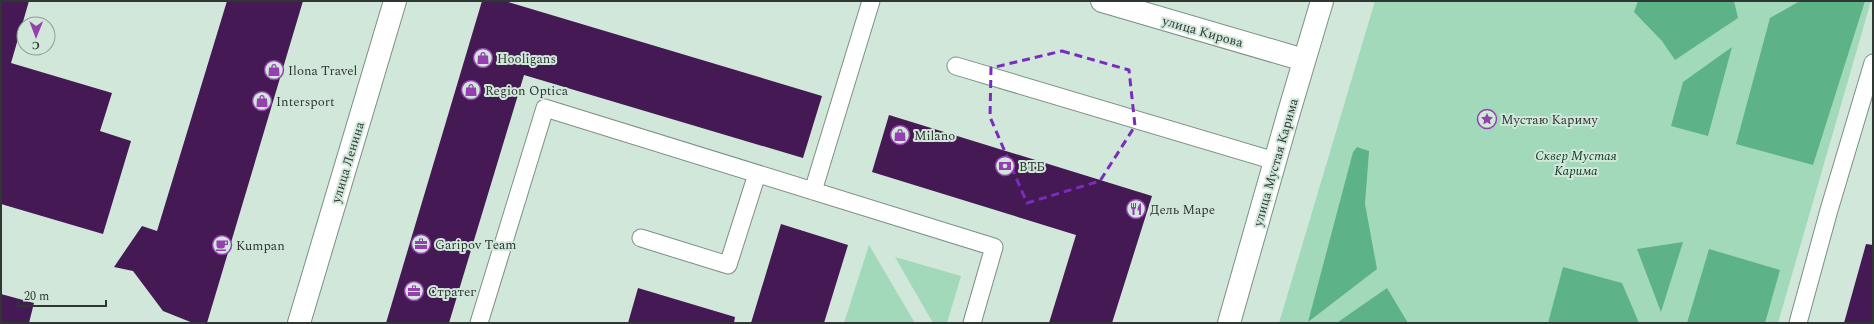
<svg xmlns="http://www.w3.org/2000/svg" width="1874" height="324" viewBox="0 0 1874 324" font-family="Spectral,serif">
<rect width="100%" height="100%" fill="#d1e7da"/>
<path fill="#a2d9ba" d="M 1375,1 L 1871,1 L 1778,323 L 1279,323 Z
M 869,245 L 915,323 L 844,323 Z
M 895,257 L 961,276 L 947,323 L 933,323 Z"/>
<path fill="#5db387" d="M 1638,1 L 1734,1 L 1738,18 L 1675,60 L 1662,41 L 1634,12 Z
M 1800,1 L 1865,1 L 1813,165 L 1736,144 L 1770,18 Z
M 1732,47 L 1708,136 L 1671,126 L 1683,82 Z
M 1357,147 L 1369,151 L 1365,204 L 1377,269 L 1308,322 L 1353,152 Z
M 1683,242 L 1661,312 L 1637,249 Z
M 1709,249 L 1780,270 L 1765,323 L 1687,323 Z
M 1563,267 L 1622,283 L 1639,323 L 1548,323 Z
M 1387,288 L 1408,323 L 1339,323 L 1338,322 Z"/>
<path fill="#451953" d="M 1,1 L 29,1 L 11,63 L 112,93 L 100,131 L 131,141 L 103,234 L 1,204 Z
M 227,1 L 303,1 L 207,323 L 193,323 L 163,311 L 133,271 L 114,267 L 142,226 L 157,231 Z
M 482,1 L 505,1 L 822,96 L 803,158 L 524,75 L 449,323 L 386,323 Z
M 889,115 L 1152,196 L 1112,323 L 1049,323 L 1076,235 L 872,172 Z
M 781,224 L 848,245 L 824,323 L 751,323 Z
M 1866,244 L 1873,245 L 1873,323 L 1844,323 Z
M 638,288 L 735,317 L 734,323 L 628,323 Z
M 1,294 L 34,303 L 29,323 L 1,323 Z"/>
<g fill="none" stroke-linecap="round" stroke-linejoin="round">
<g stroke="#7c9084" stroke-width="19">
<path id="service" d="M 956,66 L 1275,161
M 813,191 L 871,1
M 641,238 L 728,265 L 757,174
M 479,323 L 545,108 L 994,247 L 972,323
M 1798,323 L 1829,210 L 1873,63"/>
</g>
<g stroke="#7c9084" stroke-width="24">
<path id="minor" d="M 1102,1 L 1304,60
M 1229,323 L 1289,112 L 1322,1"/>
</g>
<g stroke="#7c9084" stroke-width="24">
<path id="secondary" d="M 299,323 L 395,1"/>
</g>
<use href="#service" stroke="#fff" stroke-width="17"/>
<use href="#minor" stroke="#fff" stroke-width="22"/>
<use href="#secondary" stroke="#fff" stroke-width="22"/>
</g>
<path fill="none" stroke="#7b2cbf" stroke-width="3" stroke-dasharray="8 5" stroke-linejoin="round" d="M 1062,51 L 1129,70 L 1135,126 L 1100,181 L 1027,203 L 990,117 L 991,68 Z"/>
<defs>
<g id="shop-ring" transform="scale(1)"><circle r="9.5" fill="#d1e7da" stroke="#9440ae" stroke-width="1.5"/><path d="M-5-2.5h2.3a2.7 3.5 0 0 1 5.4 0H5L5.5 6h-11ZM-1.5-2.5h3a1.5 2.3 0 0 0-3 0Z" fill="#9440ae"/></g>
<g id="sight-ring" transform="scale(1)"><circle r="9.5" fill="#d1e7da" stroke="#9440ae" stroke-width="1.5"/><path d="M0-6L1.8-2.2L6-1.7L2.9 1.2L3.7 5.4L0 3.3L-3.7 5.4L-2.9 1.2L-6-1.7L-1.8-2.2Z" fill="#9440ae"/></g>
<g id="bank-ring" transform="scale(1)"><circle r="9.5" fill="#d1e7da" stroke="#9440ae" stroke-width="1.5"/><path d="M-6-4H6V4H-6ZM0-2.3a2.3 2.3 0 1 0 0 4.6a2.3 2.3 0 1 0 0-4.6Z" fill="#9440ae"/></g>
<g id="restaurant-ring" transform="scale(1)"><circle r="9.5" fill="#d1e7da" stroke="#9440ae" stroke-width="1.5"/><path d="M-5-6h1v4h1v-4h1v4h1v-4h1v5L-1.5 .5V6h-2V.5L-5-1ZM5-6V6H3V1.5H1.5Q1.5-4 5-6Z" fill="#9440ae"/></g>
<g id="office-ring" transform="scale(1)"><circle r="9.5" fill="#d1e7da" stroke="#9440ae" stroke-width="1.5"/><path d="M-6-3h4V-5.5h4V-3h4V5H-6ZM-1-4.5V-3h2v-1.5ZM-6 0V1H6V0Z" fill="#9440ae"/></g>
<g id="cafe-ring" transform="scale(1)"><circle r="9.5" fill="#d1e7da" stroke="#9440ae" stroke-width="1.5"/><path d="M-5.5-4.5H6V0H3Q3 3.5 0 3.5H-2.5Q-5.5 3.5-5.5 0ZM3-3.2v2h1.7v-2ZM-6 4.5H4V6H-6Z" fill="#9440ae"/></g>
</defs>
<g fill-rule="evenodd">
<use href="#shop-ring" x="483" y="58"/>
<use href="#shop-ring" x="274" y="70"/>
<use href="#shop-ring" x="471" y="90"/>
<use href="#shop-ring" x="262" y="101"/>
<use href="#sight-ring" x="1487" y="119"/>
<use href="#shop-ring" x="900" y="135"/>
<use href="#bank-ring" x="1005" y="166"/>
<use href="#restaurant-ring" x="1136" y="209"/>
<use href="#office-ring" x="421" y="244"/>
<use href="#cafe-ring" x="222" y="245"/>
<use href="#office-ring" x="414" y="291"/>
</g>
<g text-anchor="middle" stroke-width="4" stroke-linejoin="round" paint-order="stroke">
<g font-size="13" fill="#2e3732" stroke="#d1e7da">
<text transform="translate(1203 31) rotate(16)" y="5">улица Кирова</text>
<text transform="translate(347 162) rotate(-73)" y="5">улица Ленина</text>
<text transform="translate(1275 162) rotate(-74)" y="5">улица Мустая Карима</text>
</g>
<g font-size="13" fill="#2e3732" stroke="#d1e7da" text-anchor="start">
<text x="497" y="63">Hooligans</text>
<text x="288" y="75">Ilona Travel</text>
<text x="485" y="95">Region Optica</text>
<text x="276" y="106">Intersport</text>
<text x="1501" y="124">Мустаю Кариму</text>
<text x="914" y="140">Milano</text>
<text x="1019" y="171">ВТБ</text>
<text x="1150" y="214">Дель Маре</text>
<text x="435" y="249">Garipov Team</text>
<text x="236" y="250">Kumpan</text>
<text x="428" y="296">Стратег</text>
</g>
<g font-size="13" font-style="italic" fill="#0f3623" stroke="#d1e7da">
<text x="1576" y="160">Сквер Мустая<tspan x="1576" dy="15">Карима</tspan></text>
</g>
</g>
<rect width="1874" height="324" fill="none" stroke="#2e3732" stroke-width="4"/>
<g transform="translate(36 36) rotate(181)"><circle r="19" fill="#d1e7da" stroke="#90a197"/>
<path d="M0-3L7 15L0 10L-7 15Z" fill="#9440ae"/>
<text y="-6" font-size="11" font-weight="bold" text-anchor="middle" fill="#2e3732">С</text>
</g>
<path d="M18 300v6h88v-6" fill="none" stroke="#2e3732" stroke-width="2"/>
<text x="24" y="300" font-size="12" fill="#2e3732" stroke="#d1e7da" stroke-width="3" paint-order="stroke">20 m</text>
</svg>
